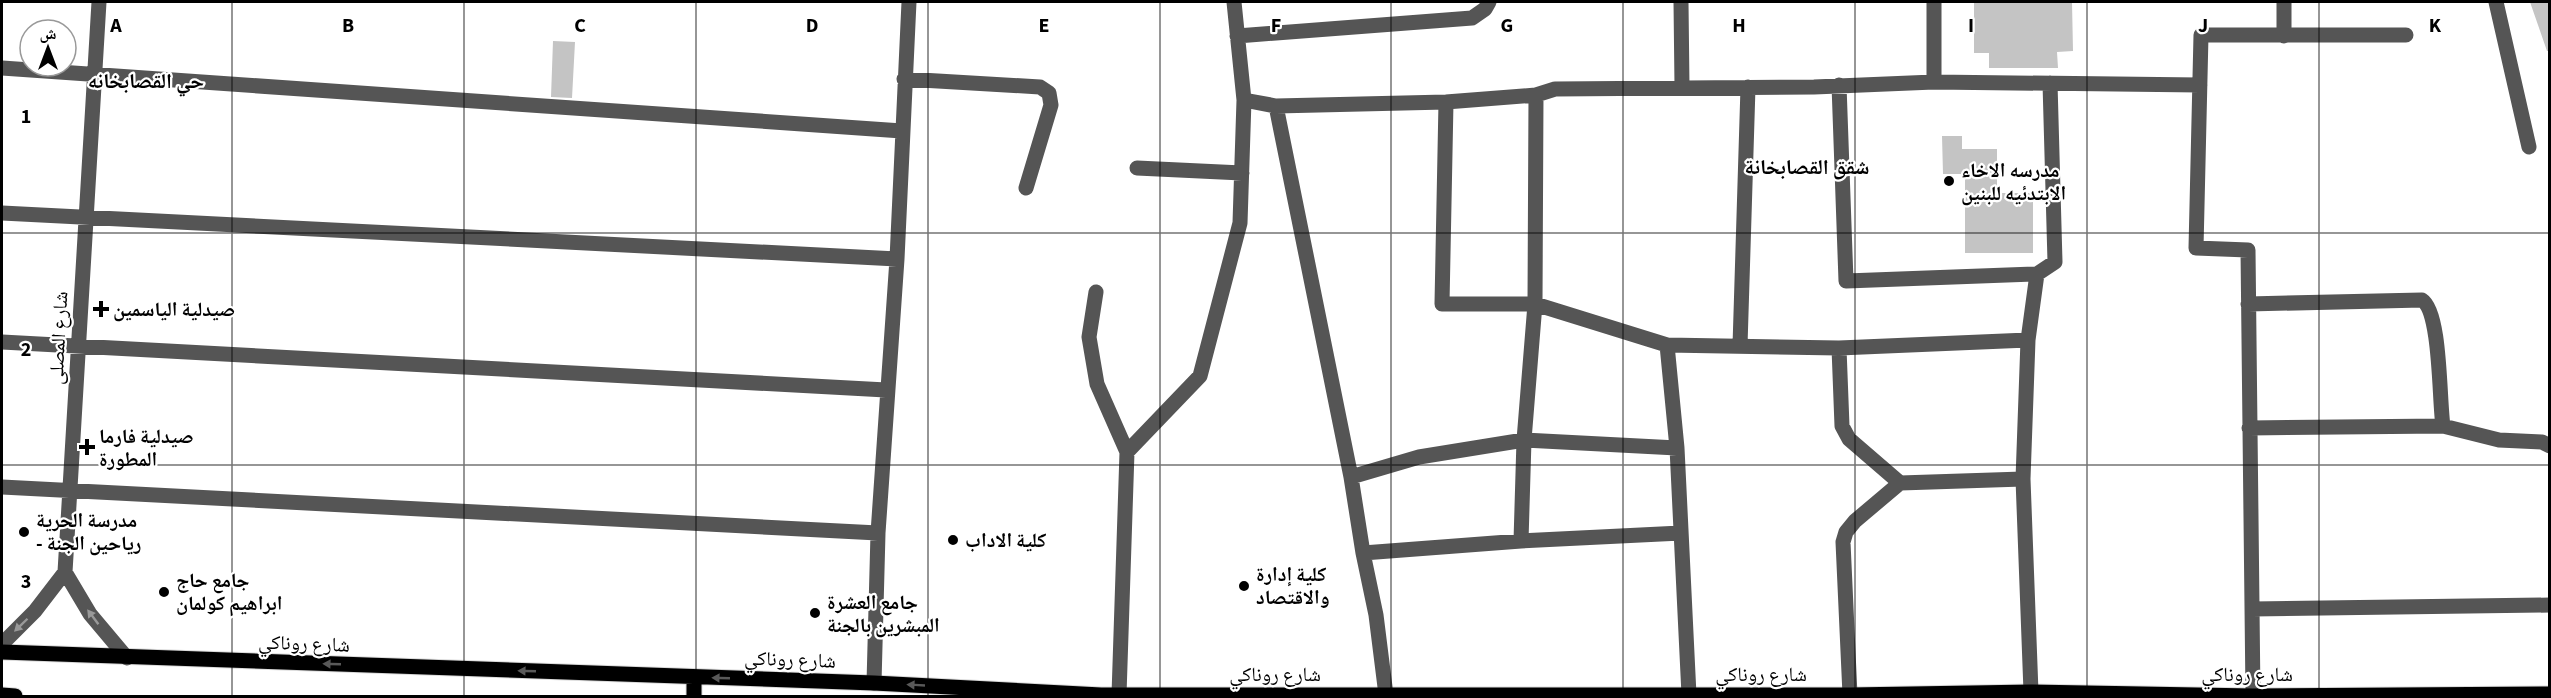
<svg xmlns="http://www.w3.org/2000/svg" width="2551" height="698" viewBox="0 0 2551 698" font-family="'Source Sans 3','Noto Naskh Arabic',sans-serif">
<rect width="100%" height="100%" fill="#fff"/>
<path fill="#c4c4c4" d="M 1974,2 L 2072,2 L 2073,51 L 2057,52 L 2058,68 L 1989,68 L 1989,53 L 1974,53 Z
M 2530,2 L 2550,2 L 2550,51 L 2547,51 Z
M 553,41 L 575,42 L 572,98 L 551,97 Z
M 1942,136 L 1962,136 L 1962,149 L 1997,149 L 1997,193 L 2033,193 L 2033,253 L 1965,253 L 1965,174 L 1943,174 Z"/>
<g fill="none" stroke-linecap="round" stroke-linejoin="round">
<g stroke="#dbdbdb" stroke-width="17">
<path id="major" d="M 2,652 L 874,683 L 1101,695 L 1850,695 L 2031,692 L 2253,696 L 2550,694
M 694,677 L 694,696
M 2,695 L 15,696"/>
</g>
<path stroke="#555" stroke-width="15" d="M 99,2 L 65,572 L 90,614 L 127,658
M 1681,2 L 1682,87
M 2284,2 L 2284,36
M 2496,2 L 2529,147
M 1237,36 L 1472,18 L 1485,9 L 1489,2
M 2,68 L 902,131
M 904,79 L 1040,87 L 1049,93 L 1051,105 L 1026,188
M 1934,82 L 1934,2
M 1839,85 L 1846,281 L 2037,274 L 2055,262 L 2050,83
M 1244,100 L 1276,106 L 1446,102 L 1536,95 L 1555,89 L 1814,87 L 1934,82 L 2200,85
M 1446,102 L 1442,304 L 1535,304 L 1667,345 L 1839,348 L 2028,340
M 1276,106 L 1351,477 L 1363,553 L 1376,615 L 1386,695
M 1137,168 L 1242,173
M 2,213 L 897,259
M 1096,292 L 1089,337 L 1097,384 L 1127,452
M 2248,304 L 2422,300 C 2441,312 2439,400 2443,426 L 2499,440 L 2542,442 L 2550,446
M 2,342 L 886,390
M 1667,345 L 1677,448 L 1689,695
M 1740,346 L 1748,87
M 1839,348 L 1842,426 L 1849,439 L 1900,483
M 2249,428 L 2443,426
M 1351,477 L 1419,457 L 1524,440 L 1677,448
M 2,487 L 878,533
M 1521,541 L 1524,440 L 1535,304 L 1536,95
M 1363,553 L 1521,541 L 1681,533
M 2252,609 L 2550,605
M 2,644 L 35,611 L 65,572
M 874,683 L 878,533 L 897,259 L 909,2
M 2031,692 L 2023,479 L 2028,340 L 2037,274
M 1119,695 L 1127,452 L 1200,376 L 1240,223 L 1244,100 L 1234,2
M 1850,695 L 1843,542 L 1846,532 L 1855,521 L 1900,483 L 2023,479
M 2253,696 L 2248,250 L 2196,248 L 2201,35 L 2406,35"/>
<use href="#major" stroke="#000" stroke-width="15"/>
</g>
<defs><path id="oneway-solid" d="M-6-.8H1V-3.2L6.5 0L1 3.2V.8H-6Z" transform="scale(1.5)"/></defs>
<g fill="#999">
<use href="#oneway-solid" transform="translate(93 617) rotate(-127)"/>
<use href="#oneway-solid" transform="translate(21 625) rotate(136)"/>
</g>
<g fill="#595959">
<use href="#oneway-solid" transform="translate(332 664) rotate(-178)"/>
<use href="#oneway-solid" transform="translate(527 671) rotate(-178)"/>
<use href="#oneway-solid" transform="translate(721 678) rotate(-178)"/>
<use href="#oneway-solid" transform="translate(916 685) rotate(-177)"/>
</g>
<path fill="none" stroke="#000" stroke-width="1.5" stroke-opacity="0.55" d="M 232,2 L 232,696M 464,2 L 464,696M 696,2 L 696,696M 928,2 L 928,696M 1160,2 L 1160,696M 1391,2 L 1391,696M 1623,2 L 1623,696M 1855,2 L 1855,696M 2087,2 L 2087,696M 2319,2 L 2319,696M 2,233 L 2550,233M 2,465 L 2550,465"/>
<g fill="#000" stroke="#fff" stroke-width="2">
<circle cx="1949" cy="181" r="6"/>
<path d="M98 300h6v6h6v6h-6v6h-6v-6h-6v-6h6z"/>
<path d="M84 438h6v6h6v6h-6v6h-6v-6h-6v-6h6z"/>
<circle cx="24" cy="532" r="6"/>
<circle cx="953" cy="540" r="6"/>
<circle cx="1244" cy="586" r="6"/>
<circle cx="164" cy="592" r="6"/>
<circle cx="815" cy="613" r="6"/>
</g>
<g text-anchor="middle" stroke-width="4.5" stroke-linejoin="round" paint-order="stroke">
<g font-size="20" font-weight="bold" fill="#000" stroke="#fff" text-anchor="start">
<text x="1961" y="177">مدرسه الاخاء<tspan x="1961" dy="23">الابتدئيه للبنين</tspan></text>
<text x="113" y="316">صيدلية الياسمين</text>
<text x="99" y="443">صيدلية فارما<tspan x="99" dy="23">المطورة</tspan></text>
<text x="36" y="527">مدرسة الحرية<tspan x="36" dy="23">- رياحين الجنة</tspan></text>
<text x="965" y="547">كلية الاداب</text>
<text x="1256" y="581">كلية إدارة<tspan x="1256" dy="23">والاقتصاد</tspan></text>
<text x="176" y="587">جامع حاج<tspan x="176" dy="23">ابراهيم كولمان</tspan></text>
<text x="827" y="609">جامع العشرة<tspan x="827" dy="23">المبشرين بالجنة</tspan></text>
</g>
<g font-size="20" fill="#000" stroke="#fff">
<text transform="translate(58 338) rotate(-87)" y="7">شارع المصلى</text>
<text transform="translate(304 643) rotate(2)" y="7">شارع روناكي</text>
<text transform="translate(790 659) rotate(2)" y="7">شارع روناكي</text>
<text x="1275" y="681">شارع روناكي</text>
<text x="1761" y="681">شارع روناكي</text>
<text x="2247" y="681">شارع روناكي</text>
</g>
<g font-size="21" font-weight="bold" fill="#000" stroke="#fff">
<text x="146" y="88">حي القصابخانه</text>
<text x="1807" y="174">شقق القصابخانة</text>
</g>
</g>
<g font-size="20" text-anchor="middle" font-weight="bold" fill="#000" stroke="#fff" stroke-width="4.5" stroke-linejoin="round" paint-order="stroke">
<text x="116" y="32">A</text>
<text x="348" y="32">B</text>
<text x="580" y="32">C</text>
<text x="812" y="32">D</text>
<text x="1044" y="32">E</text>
<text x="1276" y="32">F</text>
<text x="1507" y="32">G</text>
<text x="1739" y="32">H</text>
<text x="1971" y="32">I</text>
<text x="2203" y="32">J</text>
<text x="2435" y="32">K</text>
<text x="26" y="123">1</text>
<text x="26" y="356">2</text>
<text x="26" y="588">3</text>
</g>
<rect width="2551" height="698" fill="none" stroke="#000000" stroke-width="6"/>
<g transform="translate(48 48)"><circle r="28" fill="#ffffff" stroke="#999999" stroke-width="1.5"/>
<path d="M0-4.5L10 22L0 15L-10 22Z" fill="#000000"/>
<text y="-9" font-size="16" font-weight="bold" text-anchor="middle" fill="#000000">ش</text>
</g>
</svg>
